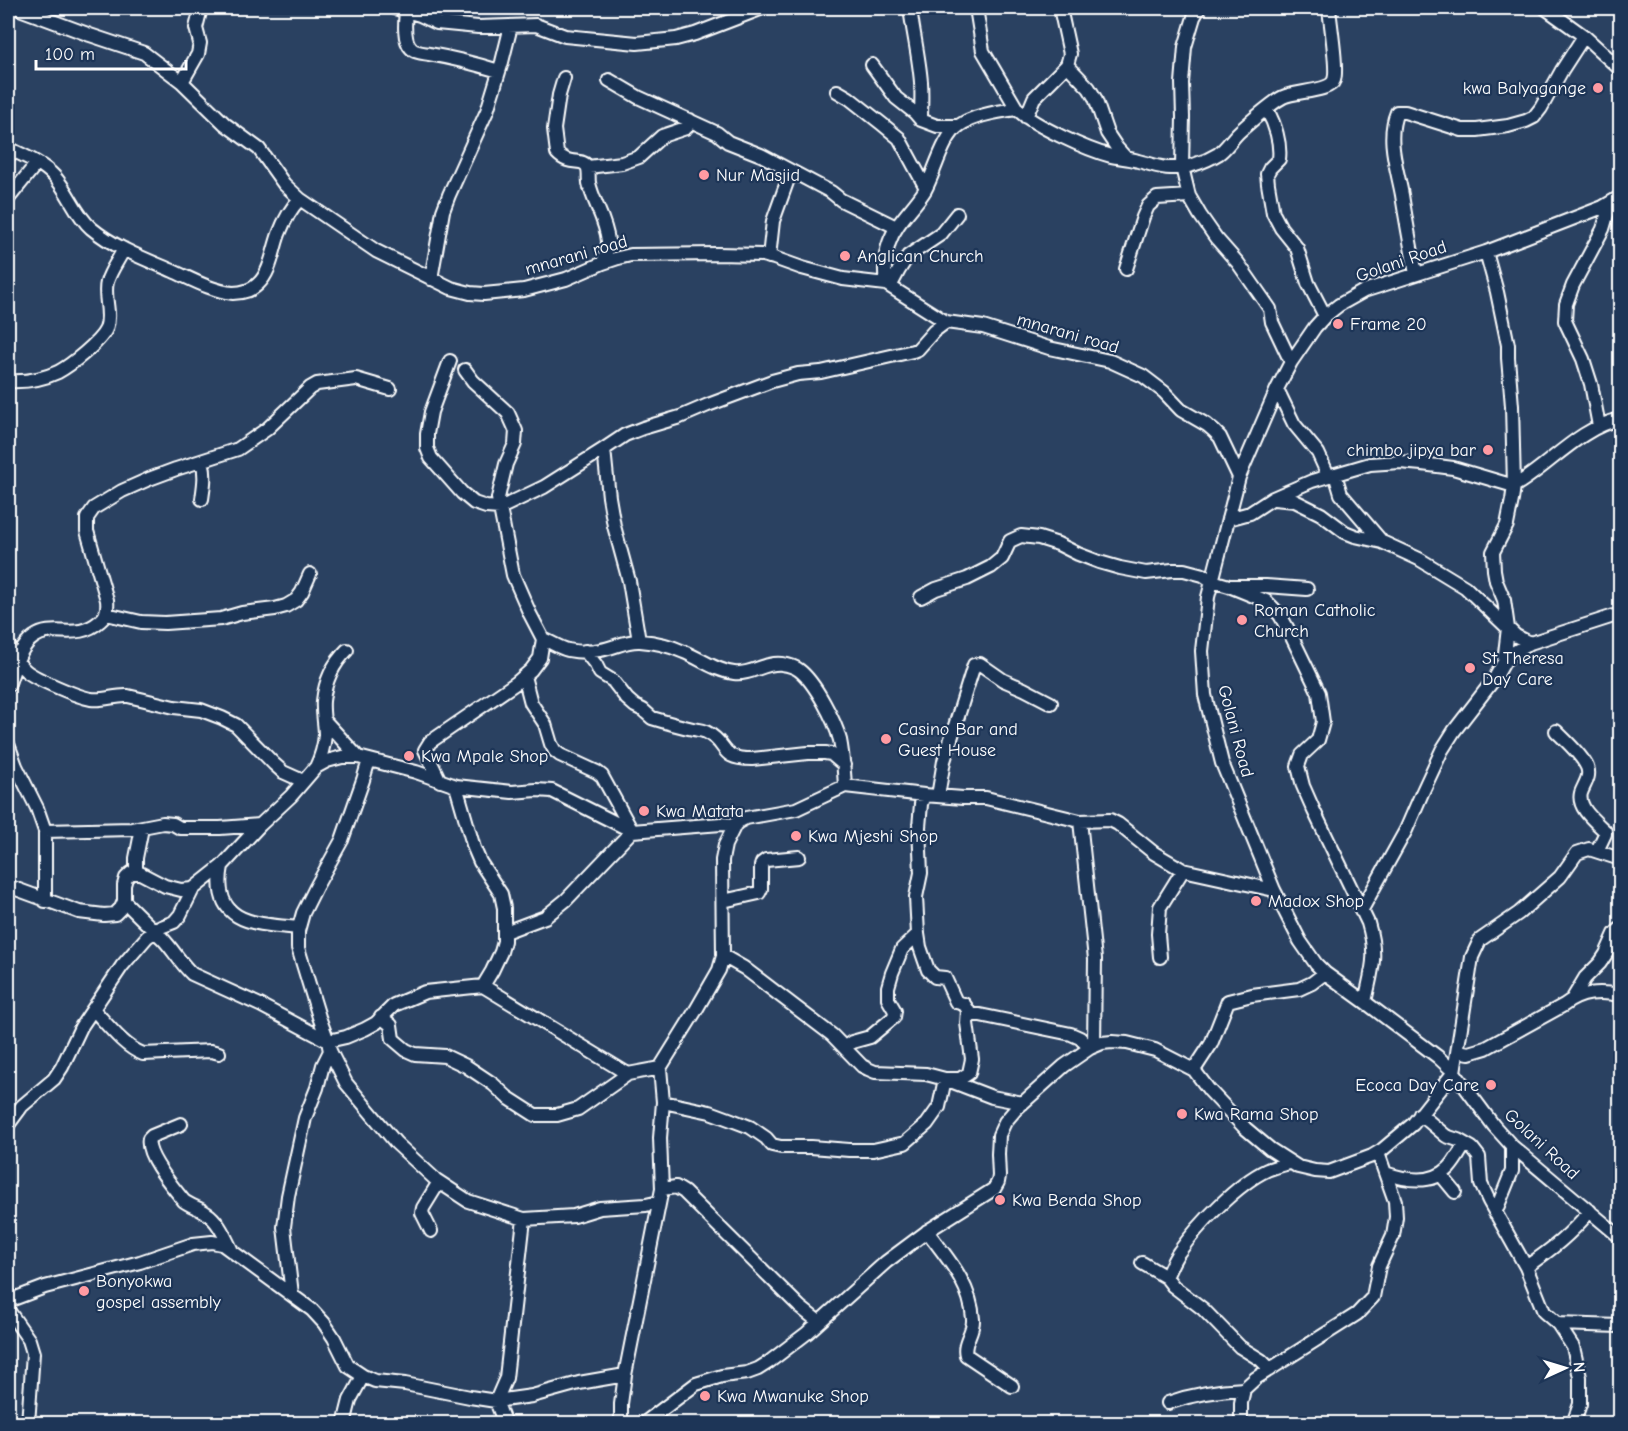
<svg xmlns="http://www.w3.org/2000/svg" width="1628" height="1431" viewBox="0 0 1628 1431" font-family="'Comic Neue',sans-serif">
<rect width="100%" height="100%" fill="#2a4161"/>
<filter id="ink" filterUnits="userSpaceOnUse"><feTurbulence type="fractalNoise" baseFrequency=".0167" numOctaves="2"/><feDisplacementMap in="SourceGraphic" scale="12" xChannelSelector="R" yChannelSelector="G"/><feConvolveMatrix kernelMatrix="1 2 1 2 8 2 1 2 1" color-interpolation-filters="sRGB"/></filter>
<g filter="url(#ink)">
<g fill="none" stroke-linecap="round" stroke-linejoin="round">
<g stroke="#fff" stroke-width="16">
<path id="minor" d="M 17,8 L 90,35 L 144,53 L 182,82 L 225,124 L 259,149 L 284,184 L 300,199 L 376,251 L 451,288 L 470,293 L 484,294 L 524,290 L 566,279 L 603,263 L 618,258 L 631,255 L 717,254 L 762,255 L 774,258 L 802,268 L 843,279 L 886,284 L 946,322 L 983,327 L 1049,348 L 1110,361 L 1143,376 L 1164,392 L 1181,410 L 1207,425 L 1214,431 L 1220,437 L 1239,477
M 394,8 L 420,15 L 437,23 L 478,27 L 536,25 L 565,36 L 637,43 L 676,39 L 695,34 L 763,8
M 910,8 C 913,32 919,57 921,82 C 922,94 921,107 921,120
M 976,8 L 983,51 L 1017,109
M 1199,8 L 1194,17 L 1185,47 L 1182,83 L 1183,117 L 1182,167 L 1189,196 L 1200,215 L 1216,238 L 1238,263 L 1270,309 L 1272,322 L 1291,362
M 1545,8 L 1584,36 L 1620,69
M 406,11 C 405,21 403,40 411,48 C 415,53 424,53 429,54 C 453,58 476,64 499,71
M 872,65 L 896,98 L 915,113 L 921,120 L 937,126 L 958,126
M 1067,65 L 1089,88 L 1095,98 L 1107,133 L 1117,148 L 1126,158
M 564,78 L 559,95 L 554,129 L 557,153 C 569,166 580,158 586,165 C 590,169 588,177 589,183 C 593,202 606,220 608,241 C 608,248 605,256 603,263
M 609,80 L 638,97 L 717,133 L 728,142 L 761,155 L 831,192 L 841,200 L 896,227
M 182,82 L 198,54 L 200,43 L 196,28 L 201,8
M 837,91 L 849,98 L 882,124 L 899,138 L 926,188
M 1267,110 C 1275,124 1281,143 1279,159 L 1270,168 L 1267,174 L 1268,184 L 1273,213 L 1281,228 L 1297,248 L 1308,283 L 1325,316
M 1026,117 L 1034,98 L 1067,65 L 1070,54 L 1060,8
M 8,148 C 24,156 42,163 54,176 C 69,192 75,214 91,228 C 115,248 145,259 173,271 C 191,279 212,291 233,293 C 242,293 251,291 258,284 C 271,272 273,250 279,234 C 284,221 290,209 300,199
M 588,167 L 622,163 L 639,157 L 662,136 L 686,128 L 690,120
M 1620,197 L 1603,207 L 1486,252 L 1364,291 L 1339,305 L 1325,316 L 1315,327 L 1291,362 L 1277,389 L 1239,477 L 1208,597 L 1202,651 L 1205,695 L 1222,763 L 1274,890 L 1300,941 L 1316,964 L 1325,973 L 1365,1002 L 1438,1057 L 1454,1072 L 1494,1126 L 1512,1146 L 1620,1237
M 8,199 L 37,163
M 769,257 L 773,221 L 791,171
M 1126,269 L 1143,217 L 1148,206 L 1157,198 L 1189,196
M 1416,274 C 1411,247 1406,221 1402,195 C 1397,168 1386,138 1397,112 L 1405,112 L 1462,130 L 1477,130 L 1508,126 L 1526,121 L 1534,117 L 1541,108 L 1562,70 L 1584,36
M 431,279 L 443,211 L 449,195 L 487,111 L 502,62 L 511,26
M 886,284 C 884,269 884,257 889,243 C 896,222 914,208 925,190 C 935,172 943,136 960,125 C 973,116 1001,111 1017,109 C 1034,126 1088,150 1111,156 C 1120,158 1130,158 1138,161 C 1148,163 1160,168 1170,168 C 1185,169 1205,162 1218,154 C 1227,148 1232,138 1240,131 C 1249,123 1273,102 1283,97 C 1294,91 1330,92 1334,80 C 1338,70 1330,21 1329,8
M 891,285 L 899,270 L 908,256 L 941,234 L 957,214
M 450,361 L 431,412 L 427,434 L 427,448 L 431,458 L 462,493 L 474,503 L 486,507 L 500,508 L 544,487 L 604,449
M 8,381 C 24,382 43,379 58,372 C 71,365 100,342 106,329 C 112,313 103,297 107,282 C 110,271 119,259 124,249
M 1277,389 L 1294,424 L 1318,453 L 1328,475
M 1599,426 L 1591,384 L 1583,359 L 1565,321 L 1566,304 L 1573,285 L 1603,229 L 1611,202
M 202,461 C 206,474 204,485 202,499
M 1335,474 L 1341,494 L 1382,542 L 1419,559 L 1465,587 L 1516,636 L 1530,643
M 1274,499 L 1295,501 L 1321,514 L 1345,532 L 1355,536 L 1382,542
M 1228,519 L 1250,513 L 1273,498 L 1312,481 L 1370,464 L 1400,462 L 1422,464 L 1453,468 L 1514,486 C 1550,465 1579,428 1620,419
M 1229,586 L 1266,601 L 1280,615 L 1290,633 L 1319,693 L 1323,722 L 1318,740 L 1302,755 L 1298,766 L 1303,786 L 1314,811 L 1368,923 C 1378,957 1372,968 1365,1002
M 921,597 L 936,589 L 967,579 L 991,567 L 1002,558 L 1010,541 L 1021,536 L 1039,538 L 1058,544 L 1078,554 L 1099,562 L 1120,568 L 1146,573 L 1172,570 L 1184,570 L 1203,575 L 1212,581 L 1229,586 L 1266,586 L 1307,589
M 106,614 L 141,622 L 165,623 L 221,619 L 242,613 L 275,609 L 286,606 L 296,600 L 302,592 L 310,574
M 543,639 C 551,642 560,648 568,650 C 578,652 591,652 600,650 C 614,648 626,640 640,641 C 655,642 671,646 684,652 C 701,659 716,671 734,673 C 751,675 765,662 782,664 C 789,665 794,666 799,670 C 815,682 835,721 840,740 C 843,755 844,770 845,786
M 639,641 L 629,581 L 614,526 L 609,497 L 604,449 L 625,435 L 643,428 L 680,417 L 708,405 L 772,381 L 798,374 L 821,372 L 913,351 L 918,349 L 934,331 L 946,322
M 8,644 C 13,654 17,664 26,671 C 36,679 78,697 91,699 C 103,701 116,695 128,696 L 174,707 L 201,710 L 222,718 L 236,725 L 274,764 L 283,772 L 303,781
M 585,651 L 596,665 L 600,673 L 613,681 L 627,699 L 635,706 L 643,710 L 652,718 C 665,722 679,726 693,729 C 698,730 702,730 706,732 C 730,744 717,759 752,759 L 808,753 L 825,753 L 831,754 L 844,765
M 1504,662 L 1511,654 L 1530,643 L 1620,614
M 8,686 C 14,670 19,647 34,637 C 54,623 76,642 100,621 C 107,616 108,609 107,600 L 87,531 L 87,518 L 94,508 L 122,491 L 149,479 L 176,469 L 238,449 L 267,429 L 310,388 L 317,384 L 356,379 L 390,389
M 324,720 L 358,757
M 1556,731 C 1565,740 1582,755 1587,767 C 1591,777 1584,784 1581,793 C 1577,808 1596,822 1605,831 L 1605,834 L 1597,851
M 8,744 L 16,766 L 37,808 L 45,831 L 45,901
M 369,760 L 363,780 L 342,840 L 316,887 L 303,913 L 298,931 L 298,948 L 319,1017 L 328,1041 L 330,1051 L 346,1083 L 396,1143 L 436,1180 L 468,1201 L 524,1219 L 574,1216 L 600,1208 L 646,1205 L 659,1202
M 316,767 C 321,757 324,747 325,735 C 325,724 322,713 323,701 C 325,682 333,664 347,650
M 440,781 L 425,750 L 430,742 L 516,683 L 531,670 L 540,658 L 543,639 L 530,614 L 513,575 L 498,498 L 506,464 L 515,444 L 516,431 L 508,413 L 473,381 L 465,370
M 456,786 L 474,848 L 480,862 L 501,894 L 504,908 L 504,941 L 501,952 L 492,971 L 483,986
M 938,796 L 944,761 L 974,665 L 980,664 L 1003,680 L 1024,689 L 1051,703
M 1080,821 L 1095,959 L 1094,1046
M 45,831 L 132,829 L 163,823 L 173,824 L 180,828 L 220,828 L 260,825
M 222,866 C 211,924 255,924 299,928
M 136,872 L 136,858 L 142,828
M 8,886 L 79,912 L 104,915 L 115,914 L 121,908 L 124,901 L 124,885 L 126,878 L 131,873 L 140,873 L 165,886 L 181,890 L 193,889 L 222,866 L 260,825 L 291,796 L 316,767 L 327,761 L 342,757 L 358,757 L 416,772 L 456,786 L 512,792 L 536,790 L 552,791 L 632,831 L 721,824 L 735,825
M 124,901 C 137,914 149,926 162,938 C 173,949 180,963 192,974 L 260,1005 L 328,1041 L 346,1037 L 365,1029 L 376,1023 L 394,1005 L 425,992 L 483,986 L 628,1074 L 660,1068
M 723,901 L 759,893 L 761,889 L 761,866 L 762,863 L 766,860 L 799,857
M 1361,911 L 1406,830 L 1422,793 L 1442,750 L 1454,731 L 1495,678 L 1504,662 L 1508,628 L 1504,600 L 1496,581 L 1494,570 L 1493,552 L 1507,525 L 1512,500 L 1514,486 L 1512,406 L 1508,358 L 1508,345 L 1497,292 L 1486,252
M 505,932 L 545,917 L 566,900 L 632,831 L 602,776 L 597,772 L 560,755 L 555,751 L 551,744 L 545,724 L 531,703 L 524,676
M 723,956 L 744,968 L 832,1035 L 862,1066 L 868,1069 L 875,1072 L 926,1074 L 945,1079 L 992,1097 L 1023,1103
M 1160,957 L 1158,934 L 1160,907 L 1183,870
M 1573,998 L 1585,978 L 1600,963 L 1606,954 L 1615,934 L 1620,929
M 93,1009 C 107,1024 124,1047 143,1054 L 211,1051 L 219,1053
M 381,1017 L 391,1025 L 393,1039 L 406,1050 L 415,1054 L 445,1056 L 466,1066 L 493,1084 L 507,1097 L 535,1115 L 557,1115 L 578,1109 L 628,1074
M 969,1018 L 972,1015 L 980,1015 L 1071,1034 L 1080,1038 L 1090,1048
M 845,1047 L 852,1042 L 870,1037 L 894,1017 L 895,1011 L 888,999 L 888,987 L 892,973 L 902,949 L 918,934
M 1458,1051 L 1469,1053 L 1486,1048 L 1564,1005 C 1581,992 1599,991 1620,995
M 1194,1070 L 1211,1044 L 1228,1001 L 1252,995 L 1299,989 L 1312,983 L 1325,973
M 663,1102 L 710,1112 L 729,1119 L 750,1127 L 766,1138 L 772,1145 L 781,1147 L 811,1147 L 849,1150 L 873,1150 L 905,1143 L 927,1124 L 939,1107 L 945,1079 L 960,1079 L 969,1073 L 972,1059 L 967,1023 L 968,1010 L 964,1004 L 956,1002 L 945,978 L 935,977 L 928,970 L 920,947 L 918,934 L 916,897 L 921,873 L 919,827 L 921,804 L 924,795
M 1420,1114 L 1446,1136 L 1458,1140 L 1472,1148 L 1479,1157 L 1481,1184 L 1489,1201 L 1526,1267 L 1544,1312 L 1558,1324 L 1573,1347 L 1580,1377 L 1580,1404 L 1573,1424
M 181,1124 L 152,1136 L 149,1139 C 145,1155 173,1187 184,1201 C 191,1206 199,1208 206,1213 C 218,1220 225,1237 231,1249
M 8,1125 L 22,1106 L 54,1079 L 62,1067 L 81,1027 L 122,966 L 147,937 L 161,927 L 174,922 L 180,915 L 193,889
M 1385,1173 C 1405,1180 1432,1185 1449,1168 C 1455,1162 1460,1152 1465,1144
M 1441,1175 L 1455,1192
M 662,1189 L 676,1187 L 684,1192 L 800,1307 L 819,1322
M 1495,1213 L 1512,1171 L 1512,1146
M 431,1231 L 422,1213 L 423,1208 L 439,1182
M 927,1231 C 947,1258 971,1284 973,1319 C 974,1332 962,1343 966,1355 L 1012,1386
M 1142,1263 L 1166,1277 L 1173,1286 L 1203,1309 L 1240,1347 L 1261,1360 L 1270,1369
M 1526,1267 C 1552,1249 1570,1235 1590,1211
M 1166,1277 C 1170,1269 1173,1260 1179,1252 C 1198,1225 1237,1184 1267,1170 C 1274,1167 1282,1165 1290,1163
M 292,1294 L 284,1227 L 288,1196 L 305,1118 L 317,1088 L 323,1065 L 330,1051
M 8,1301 L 45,1287 L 140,1262 L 193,1244 L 212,1242 L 222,1244 L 312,1310 L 324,1323 L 334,1338 L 348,1366 L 363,1376 L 375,1381 L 405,1384 L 470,1397 L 496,1401 L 532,1396 L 579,1383 L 625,1375
M 8,1310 L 29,1340 L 33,1353 L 28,1424
M 1558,1324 L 1620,1326
M 1168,1403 C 1193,1394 1218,1390 1244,1389
M 344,1424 L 350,1400 L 363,1376
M 505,1424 L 496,1401 L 506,1378 L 524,1219
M 621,1424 L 621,1404 L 625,1375 L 662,1189 L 660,1138 L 663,1102 L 660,1068 L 696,1010 L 719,970 L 723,956 L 722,860 L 725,845 L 735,825 L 738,822 L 746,818 L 796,809 L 845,786 L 924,795 L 963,798 L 986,798 L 1080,821 L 1110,820 L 1118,824 L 1154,853 L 1183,870 L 1274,890
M 643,1424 L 696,1384 L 722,1376 L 747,1373 L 758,1369 L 769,1362 L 807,1333 L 886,1262 L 929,1230 L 994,1189 L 998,1182 L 999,1176 L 998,1154 L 999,1135 L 1005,1122 L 1016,1109 L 1064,1066 L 1090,1048 L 1102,1043 L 1112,1042 L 1127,1043 L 1155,1050 L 1194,1070 L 1209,1090 L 1245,1128 L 1270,1149 L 1298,1167 L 1315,1171 L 1329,1172 L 1372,1156 L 1382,1150 L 1413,1124 L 1454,1072 L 1472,957 L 1480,940 L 1519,913 L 1560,877 L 1577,853 L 1589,849 L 1620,859
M 1241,1424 L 1241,1403 L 1244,1389 L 1256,1378 L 1357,1314 L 1373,1297 L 1379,1266 L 1393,1236 L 1396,1217 L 1395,1201 L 1378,1153"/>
</g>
<use href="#minor" stroke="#1d3557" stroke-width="12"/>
</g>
</g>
<g fill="#ff9aa2" stroke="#1d3557" stroke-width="2">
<circle cx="1598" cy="88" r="6"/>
<circle cx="704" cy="175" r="6"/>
<circle cx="845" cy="256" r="6"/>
<circle cx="1338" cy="324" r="6"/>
<circle cx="1488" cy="450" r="6"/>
<circle cx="1242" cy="620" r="6"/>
<circle cx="1470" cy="668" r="6"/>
<circle cx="886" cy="739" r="6"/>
<circle cx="409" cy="756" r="6"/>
<circle cx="644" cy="811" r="6"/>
<circle cx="796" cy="836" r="6"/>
<circle cx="1256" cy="901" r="6"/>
<circle cx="1491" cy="1085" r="6"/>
<circle cx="1182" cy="1114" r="6"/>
<circle cx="1000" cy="1200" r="6"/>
<circle cx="84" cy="1291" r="6"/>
<circle cx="705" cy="1396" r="6"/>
</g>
<g text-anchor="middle" stroke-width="4.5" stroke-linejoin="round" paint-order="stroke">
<g font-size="18" fill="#fff" stroke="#1d3557" text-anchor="start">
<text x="1586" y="94" text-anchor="end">kwa Balyagange</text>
<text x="716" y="181">Nur Masjid</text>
<text x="857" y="262">Anglican Church</text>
<text x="1350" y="330">Frame 20</text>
<text x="1476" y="456" text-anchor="end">chimbo jipya bar</text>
<text x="1254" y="616">Roman Catholic<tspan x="1254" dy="21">Church</tspan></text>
<text x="1482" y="664">St Theresa<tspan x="1482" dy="21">Day Care</tspan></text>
<text x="898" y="735">Casino Bar and<tspan x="898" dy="21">Guest House</tspan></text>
<text x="421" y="762">Kwa Mpale Shop</text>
<text x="656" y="817">Kwa Matata</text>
<text x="808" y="842">Kwa Mjeshi Shop</text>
<text x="1268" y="907">Madox Shop</text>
<text x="1479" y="1091" text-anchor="end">Ecoca Day Care</text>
<text x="1194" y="1120">Kwa Rama Shop</text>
<text x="1012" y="1206">Kwa Benda Shop</text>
<text x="96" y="1287">Bonyokwa<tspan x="96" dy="21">gospel assembly</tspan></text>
<text x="717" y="1402">Kwa Mwanuke Shop</text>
</g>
<g font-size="18" fill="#fff" stroke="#1d3557">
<text transform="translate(576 255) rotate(-16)" y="6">mnarani road</text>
<text transform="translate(1401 261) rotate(-19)" y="6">Golani Road</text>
<text transform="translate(1068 333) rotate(16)" y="6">mnarani road</text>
<text transform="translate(1236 731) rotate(75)" y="6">Golani Road</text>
<text transform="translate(1542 1144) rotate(43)" y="6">Golani Road</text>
</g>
</g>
<rect width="1628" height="1431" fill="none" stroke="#1d3557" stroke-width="30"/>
<rect x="15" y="15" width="1598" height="1401" fill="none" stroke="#fff" stroke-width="2" filter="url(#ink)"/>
<g transform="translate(1565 1368) rotate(86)" stroke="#1d3557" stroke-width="4.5" paint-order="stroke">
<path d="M0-4.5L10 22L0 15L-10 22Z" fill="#ffffff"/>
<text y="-9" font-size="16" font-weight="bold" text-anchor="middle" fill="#ffffff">N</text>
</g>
<path d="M36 60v9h150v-9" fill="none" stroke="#ffffff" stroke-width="3"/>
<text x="45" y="60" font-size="18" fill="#ffffff" stroke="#1d3557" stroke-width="4.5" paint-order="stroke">100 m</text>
</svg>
